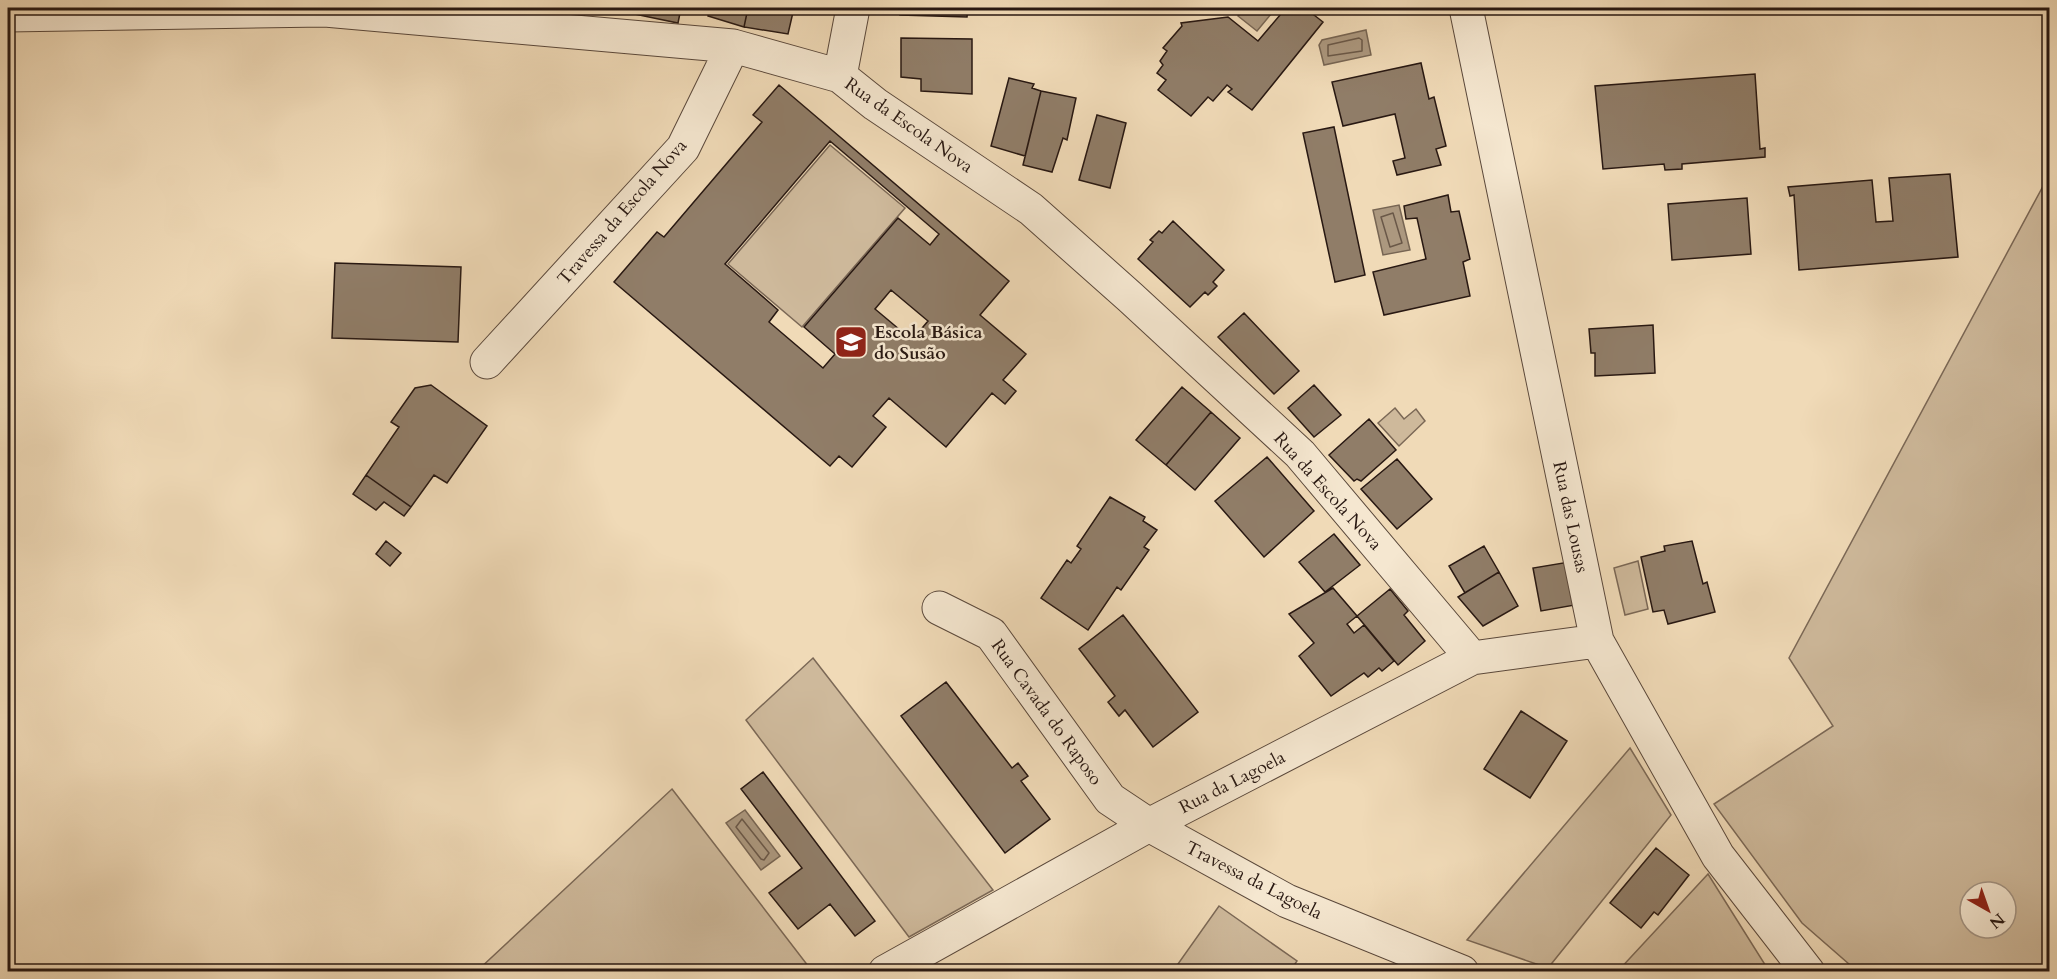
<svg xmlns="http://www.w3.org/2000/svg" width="2057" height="979" viewBox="0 0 2057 979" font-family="Cardo,serif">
<rect width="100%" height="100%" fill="#f0dab7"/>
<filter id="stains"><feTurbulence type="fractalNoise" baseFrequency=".00333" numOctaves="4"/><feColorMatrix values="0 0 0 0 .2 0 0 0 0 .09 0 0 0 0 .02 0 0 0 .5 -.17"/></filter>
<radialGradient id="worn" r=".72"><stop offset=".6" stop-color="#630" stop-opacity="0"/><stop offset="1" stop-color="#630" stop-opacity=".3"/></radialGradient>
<path fill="#ceb99b" stroke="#7b6856" stroke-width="1.5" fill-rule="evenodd" d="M 453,8 L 585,8 L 584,19 Z
M 830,145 L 905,208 L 802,327 L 728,264 Z
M 2049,175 L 2049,971 L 1857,971 L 1802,923 L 1714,804 L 1833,726 L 1789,658 ZM 1970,892 L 2006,892 L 2006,928 L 1970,928 Z
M 1395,408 L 1404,419 L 1416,409 L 1425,421 L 1399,446 L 1378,423 Z
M 1638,561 L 1648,609 L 1625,615 L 1614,568 Z
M 813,658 L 993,890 L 909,937 L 746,720 Z
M 1630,748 L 1671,815 L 1548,968 L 1467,940 Z
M 672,789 L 812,971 L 477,971 Z
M 1708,874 L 1769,971 L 1618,971 Z
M 1219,906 L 1297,961 L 1290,971 L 1173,971 Z"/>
<path fill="#ac987f" stroke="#776553" stroke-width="1.5" d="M 1245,8 L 1276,8 L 1257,31 L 1238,16 Z
M 1366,30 L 1371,55 L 1324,65 L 1319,45 L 1322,40 Z
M 1399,205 L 1410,250 L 1383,255 L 1373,210 Z
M 745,810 L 780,856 L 761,870 L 726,823 Z"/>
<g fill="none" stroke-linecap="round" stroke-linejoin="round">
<path stroke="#6a5848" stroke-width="1.5" d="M 1359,38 L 1362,40 L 1362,51 L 1328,56 L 1328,45 Z
M 1393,213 L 1402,243 L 1390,247 L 1381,217 Z
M 742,819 L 769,853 L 764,860 L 761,859 L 736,827 Z"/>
</g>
<path fill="#907d68" stroke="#281812" stroke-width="1.5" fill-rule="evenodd" d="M 604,8 L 641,8 L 639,15 Z
M 641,8 L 681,8 L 678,23 L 639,15 Z
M 710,8 L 748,8 L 744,27 L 708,16 Z
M 748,8 L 794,8 L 788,34 L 744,27 Z
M 900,8 L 968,8 L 967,17 L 900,15 Z
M 1286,8 L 1305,8 L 1323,22 L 1252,110 L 1228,92 L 1232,89 L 1227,85 L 1213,101 L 1208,97 L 1191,116 L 1158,90 L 1166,80 L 1157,73 L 1163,65 L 1160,61 L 1167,51 L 1163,48 L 1182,26 L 1181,23 L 1228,17 L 1258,41 Z
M 901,38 L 972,39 L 972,94 L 921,91 L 921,79 L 901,77 Z
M 1421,63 L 1429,99 L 1434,97 L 1446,146 L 1436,149 L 1441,165 L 1397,175 L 1393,161 L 1405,158 L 1395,114 L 1343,126 L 1332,82 Z
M 1755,74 L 1760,149 L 1765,148 L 1765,157 L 1682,164 L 1682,169 L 1665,170 L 1664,164 L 1603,169 L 1595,86 Z
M 1009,78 L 1034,84 L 1032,88 L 1041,91 L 1025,156 L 991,146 Z
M 779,85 L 1009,281 L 980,315 L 1026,354 L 1003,380 L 1016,391 L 1005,404 L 992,393 L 946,447 L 889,398 L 873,416 L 886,427 L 852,467 L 839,456 L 830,466 L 614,282 L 657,232 L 664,237 L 762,122 L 753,115 ZM 830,141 L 939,234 L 930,245 L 898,218 L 804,327 L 835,354 L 823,368 L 769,322 L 778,310 L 725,264 ZM 891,290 L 928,321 L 912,340 L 875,309 Z
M 1041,91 L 1076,98 L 1067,140 L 1063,138 L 1052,172 L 1023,165 Z
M 1097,115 L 1126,123 L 1110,188 L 1079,180 Z
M 1334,127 L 1365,275 L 1335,282 L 1303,133 Z
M 1950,174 L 1958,257 L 1799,270 L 1794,195 L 1790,196 L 1788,187 L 1872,180 L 1876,222 L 1893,221 L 1889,178 Z
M 1448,195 L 1451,212 L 1459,211 L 1470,259 L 1463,262 L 1470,296 L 1384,315 L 1373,272 L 1426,259 L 1417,218 L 1406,219 L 1404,206 Z
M 1747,198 L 1751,254 L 1672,260 L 1668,204 Z
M 1173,221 L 1224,270 L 1213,282 L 1217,286 L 1208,295 L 1205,292 L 1190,307 L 1138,259 L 1153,242 L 1150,240 L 1159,231 L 1162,233 Z
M 335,263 L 461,267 L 458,342 L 332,338 Z
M 1244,313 L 1299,371 L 1274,394 L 1218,337 Z
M 1653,325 L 1655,373 L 1595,376 L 1595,353 L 1591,353 L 1589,329 Z
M 431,385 L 487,426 L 447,483 L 434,475 L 411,507 L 366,475 L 399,427 L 391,422 L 415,388 Z
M 1314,385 L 1341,415 L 1314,437 L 1288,408 Z
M 1182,387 L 1211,412 L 1166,465 L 1136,440 Z
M 1211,412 L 1240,438 L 1195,490 L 1166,465 Z
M 1369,419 L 1396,450 L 1361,481 L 1357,479 L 1354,481 L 1329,455 Z
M 1267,457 L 1314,511 L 1264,557 L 1215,501 Z
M 1397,459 L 1432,499 L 1397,529 L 1361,489 Z
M 366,475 L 411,507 L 404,516 L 384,502 L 376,510 L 353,494 Z
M 1110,497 L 1145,517 L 1143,521 L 1157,530 L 1144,547 L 1149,550 L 1121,590 L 1117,587 L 1088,630 L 1041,598 L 1067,560 L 1071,563 L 1081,549 L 1077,546 Z
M 1334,534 L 1360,565 L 1325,592 L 1299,562 Z
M 386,541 L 401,553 L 390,566 L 376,554 Z
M 1692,541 L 1703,584 L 1707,582 L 1715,612 L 1668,624 L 1664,610 L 1653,612 L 1641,557 L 1665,551 L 1664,546 Z
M 1484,546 L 1499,572 L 1465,593 L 1449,566 Z
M 1569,562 L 1575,605 L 1541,611 L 1533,568 Z
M 1499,572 L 1518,606 L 1483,626 L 1458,597 Z
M 1333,588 L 1357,616 L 1347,624 L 1354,633 L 1364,625 L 1394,661 L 1382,671 L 1379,668 L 1368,677 L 1364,673 L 1331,696 L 1299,656 L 1314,643 L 1289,614 Z
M 1390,589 L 1408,611 L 1404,615 L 1425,641 L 1398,665 L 1357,616 Z
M 1123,615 L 1198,712 L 1153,747 L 1125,710 L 1119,716 L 1108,702 L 1115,696 L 1079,649 Z
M 946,682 L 1012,768 L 1018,763 L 1028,776 L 1021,781 L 1050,819 L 1005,853 L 901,716 Z
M 1521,711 L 1567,741 L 1530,798 L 1484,769 Z
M 763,772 L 875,921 L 855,936 L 830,904 L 798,929 L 769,893 L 802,868 L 741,789 Z
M 1656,848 L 1689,875 L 1658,915 L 1654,912 L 1641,928 L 1610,903 Z"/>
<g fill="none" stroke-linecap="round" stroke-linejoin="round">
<g stroke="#5a483b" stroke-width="35">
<path id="minor" d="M 1466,8 L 1597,641 L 1718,856 L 1808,972
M 8,15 L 325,10 L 733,46 L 840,76 L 875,104 L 1031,209 L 1130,297 L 1300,454 L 1472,658
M 840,76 L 853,8
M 487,362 L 683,148 L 733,46
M 939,608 L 991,634 L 1110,799 L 1149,825 L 1287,901 L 1462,972
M 885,972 L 1149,825 L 1472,658 L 1597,641"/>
</g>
<use href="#minor" stroke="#f5e7d0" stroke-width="33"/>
</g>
<defs>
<g id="school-square" transform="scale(1.725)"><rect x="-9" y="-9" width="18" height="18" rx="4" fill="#8f2418" stroke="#f5e7d0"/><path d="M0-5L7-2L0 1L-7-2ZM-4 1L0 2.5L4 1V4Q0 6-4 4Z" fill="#fff"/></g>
</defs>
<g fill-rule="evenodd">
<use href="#school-square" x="851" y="342"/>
</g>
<g text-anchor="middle" stroke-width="5" stroke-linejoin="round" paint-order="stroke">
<g font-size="18" fill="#281812" stroke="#f5e7d0">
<text transform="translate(909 125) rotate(35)" y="6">Rua da Escola Nova</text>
<text transform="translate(622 212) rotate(-49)" y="6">Travessa da Escola Nova</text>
<text transform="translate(1328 491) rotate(48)" y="6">Rua da Escola Nova</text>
<text transform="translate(1571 517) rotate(78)" y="6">Rua das Lousas</text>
<text transform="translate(1047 712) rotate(54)" y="6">Rua Cavada do Raposo</text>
<text transform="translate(1232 782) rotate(-27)" y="6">Rua da Lagoela</text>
<text transform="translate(1254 880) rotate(27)" y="6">Travessa da Lagoela</text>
</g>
<g font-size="18" font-weight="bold" fill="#281812" stroke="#f5e7d0" text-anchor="start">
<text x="874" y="338">Escola Básica<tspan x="874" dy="21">do Susão</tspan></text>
</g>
</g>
<rect width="2057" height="979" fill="none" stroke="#f0dab7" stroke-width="30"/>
<rect x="9" y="9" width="2039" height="961" fill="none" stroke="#281812" stroke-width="3"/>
<rect x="15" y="15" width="2027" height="949" fill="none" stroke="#281812" stroke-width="1.5"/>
<g transform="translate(1988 910) rotate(140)"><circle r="28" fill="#f5e7d0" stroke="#a39484" stroke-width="1.5"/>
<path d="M0-4.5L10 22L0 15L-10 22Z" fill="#8f2418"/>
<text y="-9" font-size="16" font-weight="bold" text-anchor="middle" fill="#281812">N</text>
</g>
<rect width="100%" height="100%" filter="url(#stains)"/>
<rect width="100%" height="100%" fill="url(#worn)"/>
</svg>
